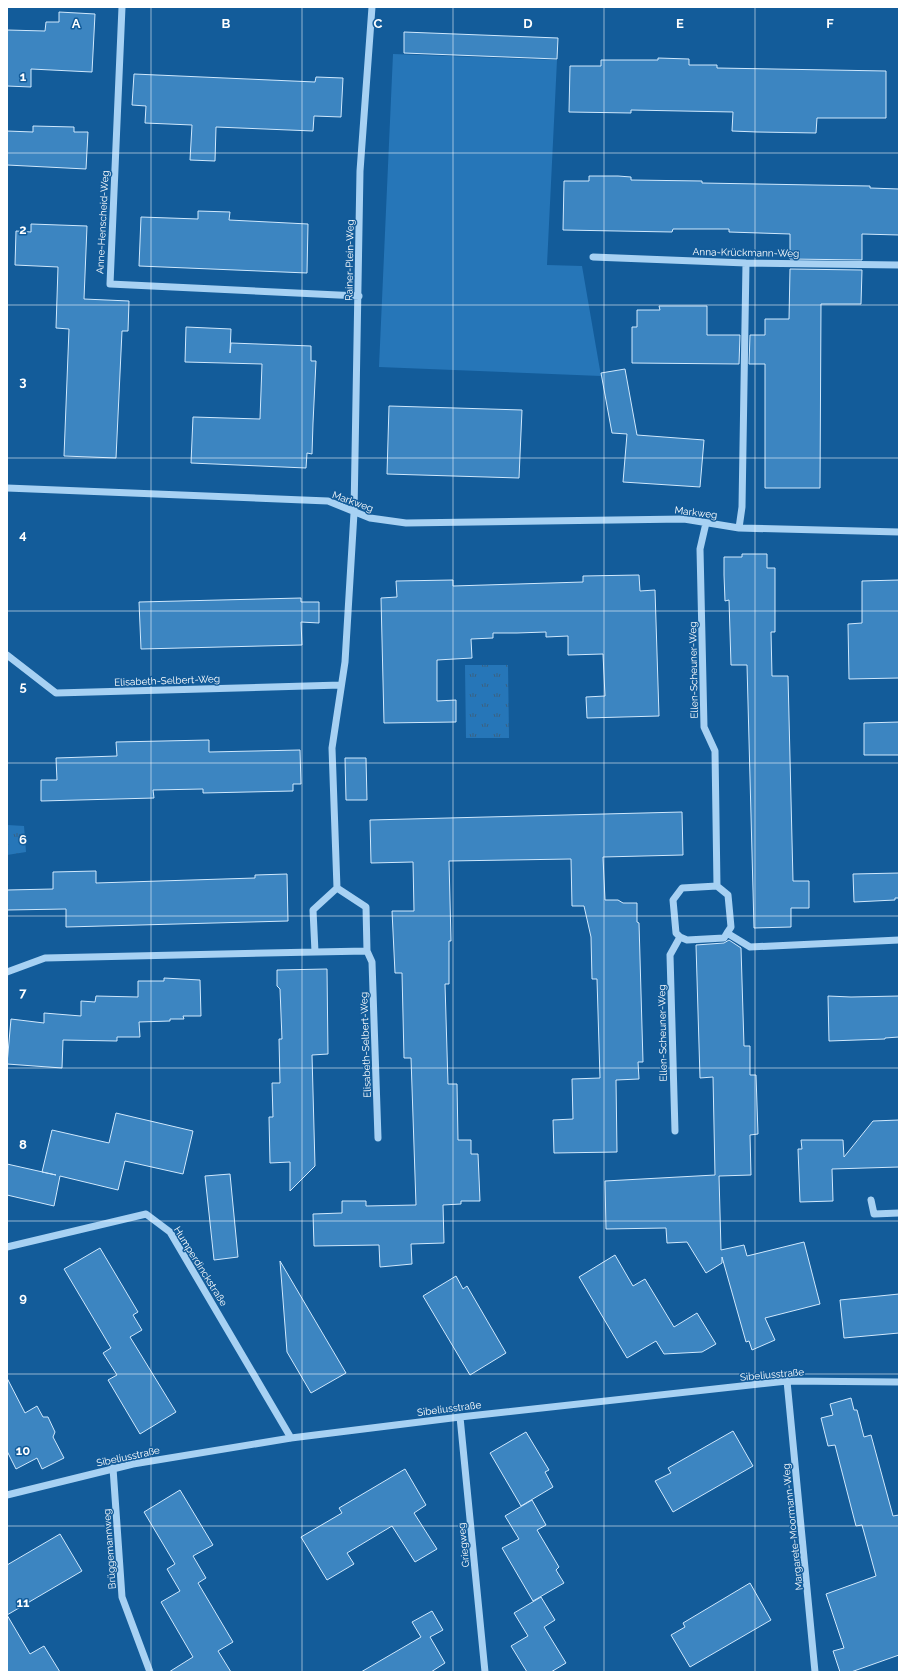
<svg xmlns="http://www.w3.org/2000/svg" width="906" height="1679" viewBox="0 0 906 1679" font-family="Raleway,sans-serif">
<defs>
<pattern id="park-tufts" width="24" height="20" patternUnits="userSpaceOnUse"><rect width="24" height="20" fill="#2676b8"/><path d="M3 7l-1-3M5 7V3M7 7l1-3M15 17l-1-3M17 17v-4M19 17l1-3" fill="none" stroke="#396182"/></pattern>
</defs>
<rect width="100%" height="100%" fill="#135c9a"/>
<path fill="#2676b8" d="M 393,54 L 557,60 L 547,265 L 582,266 L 601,376 L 379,367 Z"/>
<path fill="url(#park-tufts)" d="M 465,665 L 508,665 L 509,738 L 466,738 Z
M 7,825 L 24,826 L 26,852 L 7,855 Z"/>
<path fill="#3c85c1" stroke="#cfe8fd" d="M 59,12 L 95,14 L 92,72 L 31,69 L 31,87 L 7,86 L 7,30 L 45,31 L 46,22 L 59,22 Z
M 404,32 L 558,38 L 557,59 L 404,53 Z
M 658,58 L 689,59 L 689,65 L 717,65 L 717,68 L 886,71 L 886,118 L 817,118 L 816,133 L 757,132 L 732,131 L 733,112 L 631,110 L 631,113 L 569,112 L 570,66 L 601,66 L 601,60 L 658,60 Z
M 134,74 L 315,82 L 316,77 L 343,78 L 341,117 L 314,116 L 313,131 L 216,127 L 215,161 L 190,160 L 192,125 L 145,123 L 146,106 L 132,105 Z
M 33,126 L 74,127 L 74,132 L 88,132 L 86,169 L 7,165 L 7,131 L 33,132 Z
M 589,176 L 618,176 L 631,177 L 631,180 L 702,181 L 702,183 L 870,186 L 870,188 L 899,189 L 899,235 L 862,234 L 862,260 L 790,259 L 790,234 L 729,232 L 729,229 L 673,229 L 672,232 L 563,230 L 564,181 L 589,181 Z
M 198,211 L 230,212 L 229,220 L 308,224 L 307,273 L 139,266 L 141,217 L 198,219 Z
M 31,224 L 87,226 L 84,299 L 129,301 L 128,331 L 122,331 L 116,458 L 64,456 L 69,329 L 56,328 L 58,267 L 15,265 L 16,231 L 31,232 Z
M 790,269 L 862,270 L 861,304 L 821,304 L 820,488 L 765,488 L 765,364 L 749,364 L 750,335 L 765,335 L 765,319 L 789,319 Z
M 659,306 L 707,306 L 707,335 L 740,335 L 739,364 L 632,363 L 632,327 L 637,327 L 637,310 L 660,310 Z
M 186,327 L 231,329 L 230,353 L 231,343 L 311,346 L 311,361 L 316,361 L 313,423 L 312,454 L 307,453 L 306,468 L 191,463 L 193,417 L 260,419 L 262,364 L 185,362 Z
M 625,369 L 637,435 L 704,440 L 700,487 L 623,482 L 627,434 L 612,433 L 601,373 Z
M 389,406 L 522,410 L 519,478 L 387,474 Z
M 742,554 L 767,554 L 767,568 L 775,568 L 775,632 L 771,632 L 772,676 L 788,676 L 793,881 L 809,881 L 809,908 L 791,908 L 791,927 L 754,928 L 747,665 L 731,665 L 729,600 L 725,601 L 724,575 L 724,557 L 742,557 Z
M 639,575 L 640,591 L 655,590 L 659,716 L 587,718 L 586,697 L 605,696 L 603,654 L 568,655 L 568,636 L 546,637 L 546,632 L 517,633 L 493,633 L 493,638 L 471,639 L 472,658 L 437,660 L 437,701 L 456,700 L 456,722 L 384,723 L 381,598 L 397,597 L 396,581 L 453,580 L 453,586 L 583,582 L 583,576 Z
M 899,580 L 899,678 L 849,679 L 848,624 L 862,623 L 862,581 Z
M 301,598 L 301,602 L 319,602 L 319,623 L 301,622 L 302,645 L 141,649 L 139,602 Z
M 899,722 L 899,755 L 864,755 L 864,723 Z
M 209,740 L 209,752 L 300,750 L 301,784 L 293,784 L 293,791 L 203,793 L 203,789 L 153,790 L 154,798 L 41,801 L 41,780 L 57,780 L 56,758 L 117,756 L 116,742 Z
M 345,758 L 366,758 L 367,800 L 346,800 Z
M 682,812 L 683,855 L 603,857 L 605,900 L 618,900 L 623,903 L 637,903 L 637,922 L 639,923 L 643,1062 L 638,1062 L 639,1079 L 616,1080 L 617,1152 L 554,1153 L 553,1120 L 573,1119 L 572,1079 L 600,1078 L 597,979 L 592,979 L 591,937 L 584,906 L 572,906 L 571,859 L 449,861 L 451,941 L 449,941 L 449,984 L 445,984 L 448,1084 L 457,1084 L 458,1140 L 471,1140 L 471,1154 L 478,1154 L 480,1201 L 461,1201 L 461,1204 L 443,1205 L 444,1243 L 411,1244 L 412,1264 L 380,1267 L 379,1245 L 314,1246 L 313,1214 L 342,1213 L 342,1201 L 366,1201 L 366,1206 L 416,1205 L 411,1058 L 404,1058 L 402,973 L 395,973 L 392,911 L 414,911 L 413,862 L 371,863 L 370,820 Z
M 96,871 L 96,883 L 255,878 L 255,875 L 287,874 L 288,921 L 66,927 L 66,909 L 7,910 L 7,890 L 53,889 L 53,872 Z
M 899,873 L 899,898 L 895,898 L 895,900 L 854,902 L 853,874 Z
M 729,940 L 741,948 L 744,1046 L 750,1046 L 750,1075 L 756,1075 L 758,1134 L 750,1135 L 751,1175 L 719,1176 L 721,1250 L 744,1245 L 747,1256 L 804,1242 L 820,1304 L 765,1318 L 775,1340 L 752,1350 L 749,1341 L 746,1342 L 722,1257 L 722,1263 L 706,1273 L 687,1242 L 667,1243 L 666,1228 L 606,1229 L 605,1181 L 715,1175 L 713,1077 L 700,1078 L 696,945 L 724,943 Z
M 327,969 L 328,1054 L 312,1055 L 315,1166 L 290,1191 L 290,1162 L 270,1163 L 269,1117 L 273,1117 L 272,1083 L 280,1083 L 279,1039 L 282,1039 L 280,989 L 277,986 L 277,970 Z
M 164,978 L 200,980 L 201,1016 L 183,1016 L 184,1019 L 170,1019 L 170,1021 L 139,1022 L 140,1037 L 117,1037 L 117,1041 L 63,1040 L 62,1068 L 7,1064 L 11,1019 L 44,1023 L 44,1013 L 81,1016 L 81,1001 L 95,1002 L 96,996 L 138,997 L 138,981 L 164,981 Z
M 828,996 L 851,997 L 899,996 L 899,1037 L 885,1038 L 885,1039 L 829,1041 Z
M 116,1113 L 193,1131 L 183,1174 L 125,1161 L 118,1190 L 60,1176 L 54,1206 L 7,1195 L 7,1164 L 56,1175 L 42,1172 L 52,1130 L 109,1143 Z
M 899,1120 L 899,1167 L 832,1169 L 833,1201 L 800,1202 L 798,1149 L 802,1149 L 801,1140 L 843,1140 L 844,1157 L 873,1121 Z
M 230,1174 L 238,1257 L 214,1260 L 205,1176 Z
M 100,1248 L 138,1312 L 133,1315 L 142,1330 L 130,1337 L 176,1412 L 140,1434 L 108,1380 L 117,1375 L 103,1353 L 111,1348 L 64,1269 Z
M 615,1255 L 633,1286 L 645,1279 L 674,1327 L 697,1313 L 716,1344 L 702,1352 L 664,1354 L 656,1341 L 627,1358 L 579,1277 Z
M 280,1261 L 346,1373 L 311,1393 L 287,1352 Z
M 456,1276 L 463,1289 L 467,1286 L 506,1353 L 470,1375 L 423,1296 Z
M 899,1294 L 899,1333 L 844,1338 L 840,1300 Z
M 7,1378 L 25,1413 L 37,1406 L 43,1417 L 48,1417 L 55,1432 L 53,1437 L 64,1458 L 42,1469 L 37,1458 L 16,1469 L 7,1451 Z
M 851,1398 L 854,1410 L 857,1410 L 864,1437 L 871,1435 L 893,1516 L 899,1515 L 899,1655 L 851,1672 L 840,1672 L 833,1651 L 844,1648 L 826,1594 L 876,1576 L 862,1525 L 856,1526 L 835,1445 L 828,1446 L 821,1418 L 833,1415 L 830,1404 Z
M 733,1431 L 753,1466 L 673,1512 L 655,1481 L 671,1473 L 668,1468 Z
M 526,1432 L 549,1470 L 545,1472 L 553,1487 L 521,1506 L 490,1453 Z
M 405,1469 L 426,1505 L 414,1513 L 437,1549 L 415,1562 L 392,1526 L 347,1553 L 354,1564 L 327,1580 L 301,1537 L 342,1513 L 339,1508 Z
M 180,1490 L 213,1545 L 193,1556 L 206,1578 L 198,1583 L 233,1642 L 218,1651 L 231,1672 L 169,1672 L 193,1657 L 161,1602 L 180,1591 L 167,1569 L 175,1564 L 144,1512 Z
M 532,1500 L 546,1525 L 537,1530 L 559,1567 L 556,1570 L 564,1583 L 533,1601 L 502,1548 L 519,1539 L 505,1516 Z
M 60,1534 L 82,1571 L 7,1615 L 30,1654 L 44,1646 L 60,1672 L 7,1672 L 7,1565 Z
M 750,1583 L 771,1620 L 690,1667 L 671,1635 L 685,1627 L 683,1623 Z
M 541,1597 L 555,1620 L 544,1627 L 566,1663 L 551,1672 L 527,1672 L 511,1646 L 528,1636 L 514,1613 Z
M 432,1611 L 443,1630 L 430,1637 L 445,1663 L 431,1672 L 361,1672 L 421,1637 L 412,1622 Z"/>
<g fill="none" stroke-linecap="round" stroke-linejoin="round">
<path stroke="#a7d1f3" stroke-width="7" d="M 122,7 L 110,284 L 359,296
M 593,257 L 746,263 L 899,265
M 7,488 L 328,501 L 370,518 L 406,523 L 684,519 L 739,528 L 899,532
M 739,528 L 742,507 L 746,263
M 7,655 L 56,693 L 341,685
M 717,886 L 728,895 L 731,927 L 727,933 L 750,947 L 899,940
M 337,888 L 366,907 L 367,951 L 315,952 L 313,910 L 337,888 L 332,748 L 345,662 L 354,513 L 360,171 L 372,7
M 680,937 L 687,940 L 724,938 L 727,933
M 367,951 L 372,962 L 378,1138
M 7,972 L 45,958 L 315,952
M 675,1131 L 670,955 L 680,937 L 676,933 L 673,900 L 682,888 L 717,886 L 715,751 L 704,727 L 700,549 L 706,523
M 871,1200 L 874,1214 L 899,1213
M 7,1247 L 146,1214 L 170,1232 L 291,1438
M 787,1381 L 815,1672
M 460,1417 L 485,1672
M 113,1468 L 122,1597 L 150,1672
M 7,1495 L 133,1464 L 291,1438 L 460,1417 L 787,1381 L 899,1382"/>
</g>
<path fill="none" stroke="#fff" stroke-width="1" stroke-opacity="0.55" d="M 151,7 L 151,1672M 302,7 L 302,1672M 453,7 L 453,1672M 604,7 L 604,1672M 755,7 L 755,1672M 7,153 L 899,153M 7,305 L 899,305M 7,458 L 899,458M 7,611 L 899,611M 7,763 L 899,763M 7,916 L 899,916M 7,1068 L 899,1068M 7,1221 L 899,1221M 7,1374 L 899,1374M 7,1526 L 899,1526"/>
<g text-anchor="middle" stroke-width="3" stroke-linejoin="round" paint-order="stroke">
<g font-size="10" fill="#fff" stroke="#135c9a">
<text transform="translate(102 222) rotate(-87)" y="4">Anne-Henscheid-Weg</text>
<text transform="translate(746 252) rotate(1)" y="4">Anna-Krückmann-Weg</text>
<text transform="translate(349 260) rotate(-89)" y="4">Rainer-Plein-Weg</text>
<text transform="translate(353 501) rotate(20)" y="4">Markweg</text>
<text transform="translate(696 512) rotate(7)" y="4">Markweg</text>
<text transform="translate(693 670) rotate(-91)" y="4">Ellen-Scheuner-Weg</text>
<text transform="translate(167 680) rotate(-2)" y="4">Elisabeth-Selbert-Weg</text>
<text transform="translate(662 1033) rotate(-91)" y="4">Ellen-Scheuner-Weg</text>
<text transform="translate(365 1045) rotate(-92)" y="4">Elisabeth-Selbert-Weg</text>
<text transform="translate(201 1266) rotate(58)" y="4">Humperdinckstraße</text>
<text transform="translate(772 1374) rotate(-5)" y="4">Sibeliusstraße</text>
<text transform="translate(449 1408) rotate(-7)" y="4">Sibeliusstraße</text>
<text transform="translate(128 1456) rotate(-12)" y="4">Sibeliusstraße</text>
<text transform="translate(792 1527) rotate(-96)" y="4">Margarete-Moormann-Weg</text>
<text transform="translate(463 1545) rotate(-96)" y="4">Griegweg</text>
<text transform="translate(109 1549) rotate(-94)" y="4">Brüggemannweg</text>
</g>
</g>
<g font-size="13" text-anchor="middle" font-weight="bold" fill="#fff" stroke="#135c9a" stroke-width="3" stroke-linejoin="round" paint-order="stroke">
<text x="76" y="28">A</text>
<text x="226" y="28">B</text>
<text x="378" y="28">C</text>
<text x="528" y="28">D</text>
<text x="680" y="28">E</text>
<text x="830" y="28">F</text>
<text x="23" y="81">1</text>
<text x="23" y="234">2</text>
<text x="23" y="386">3</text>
<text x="23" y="539">4</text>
<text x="23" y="691">5</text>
<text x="23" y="844">6</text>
<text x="23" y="997">7</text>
<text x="23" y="1149">8</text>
<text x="23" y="1302">9</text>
<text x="23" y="1455">10</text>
<text x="23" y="1607">11</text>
</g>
<rect width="906" height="1679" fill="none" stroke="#ffffff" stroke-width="16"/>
</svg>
